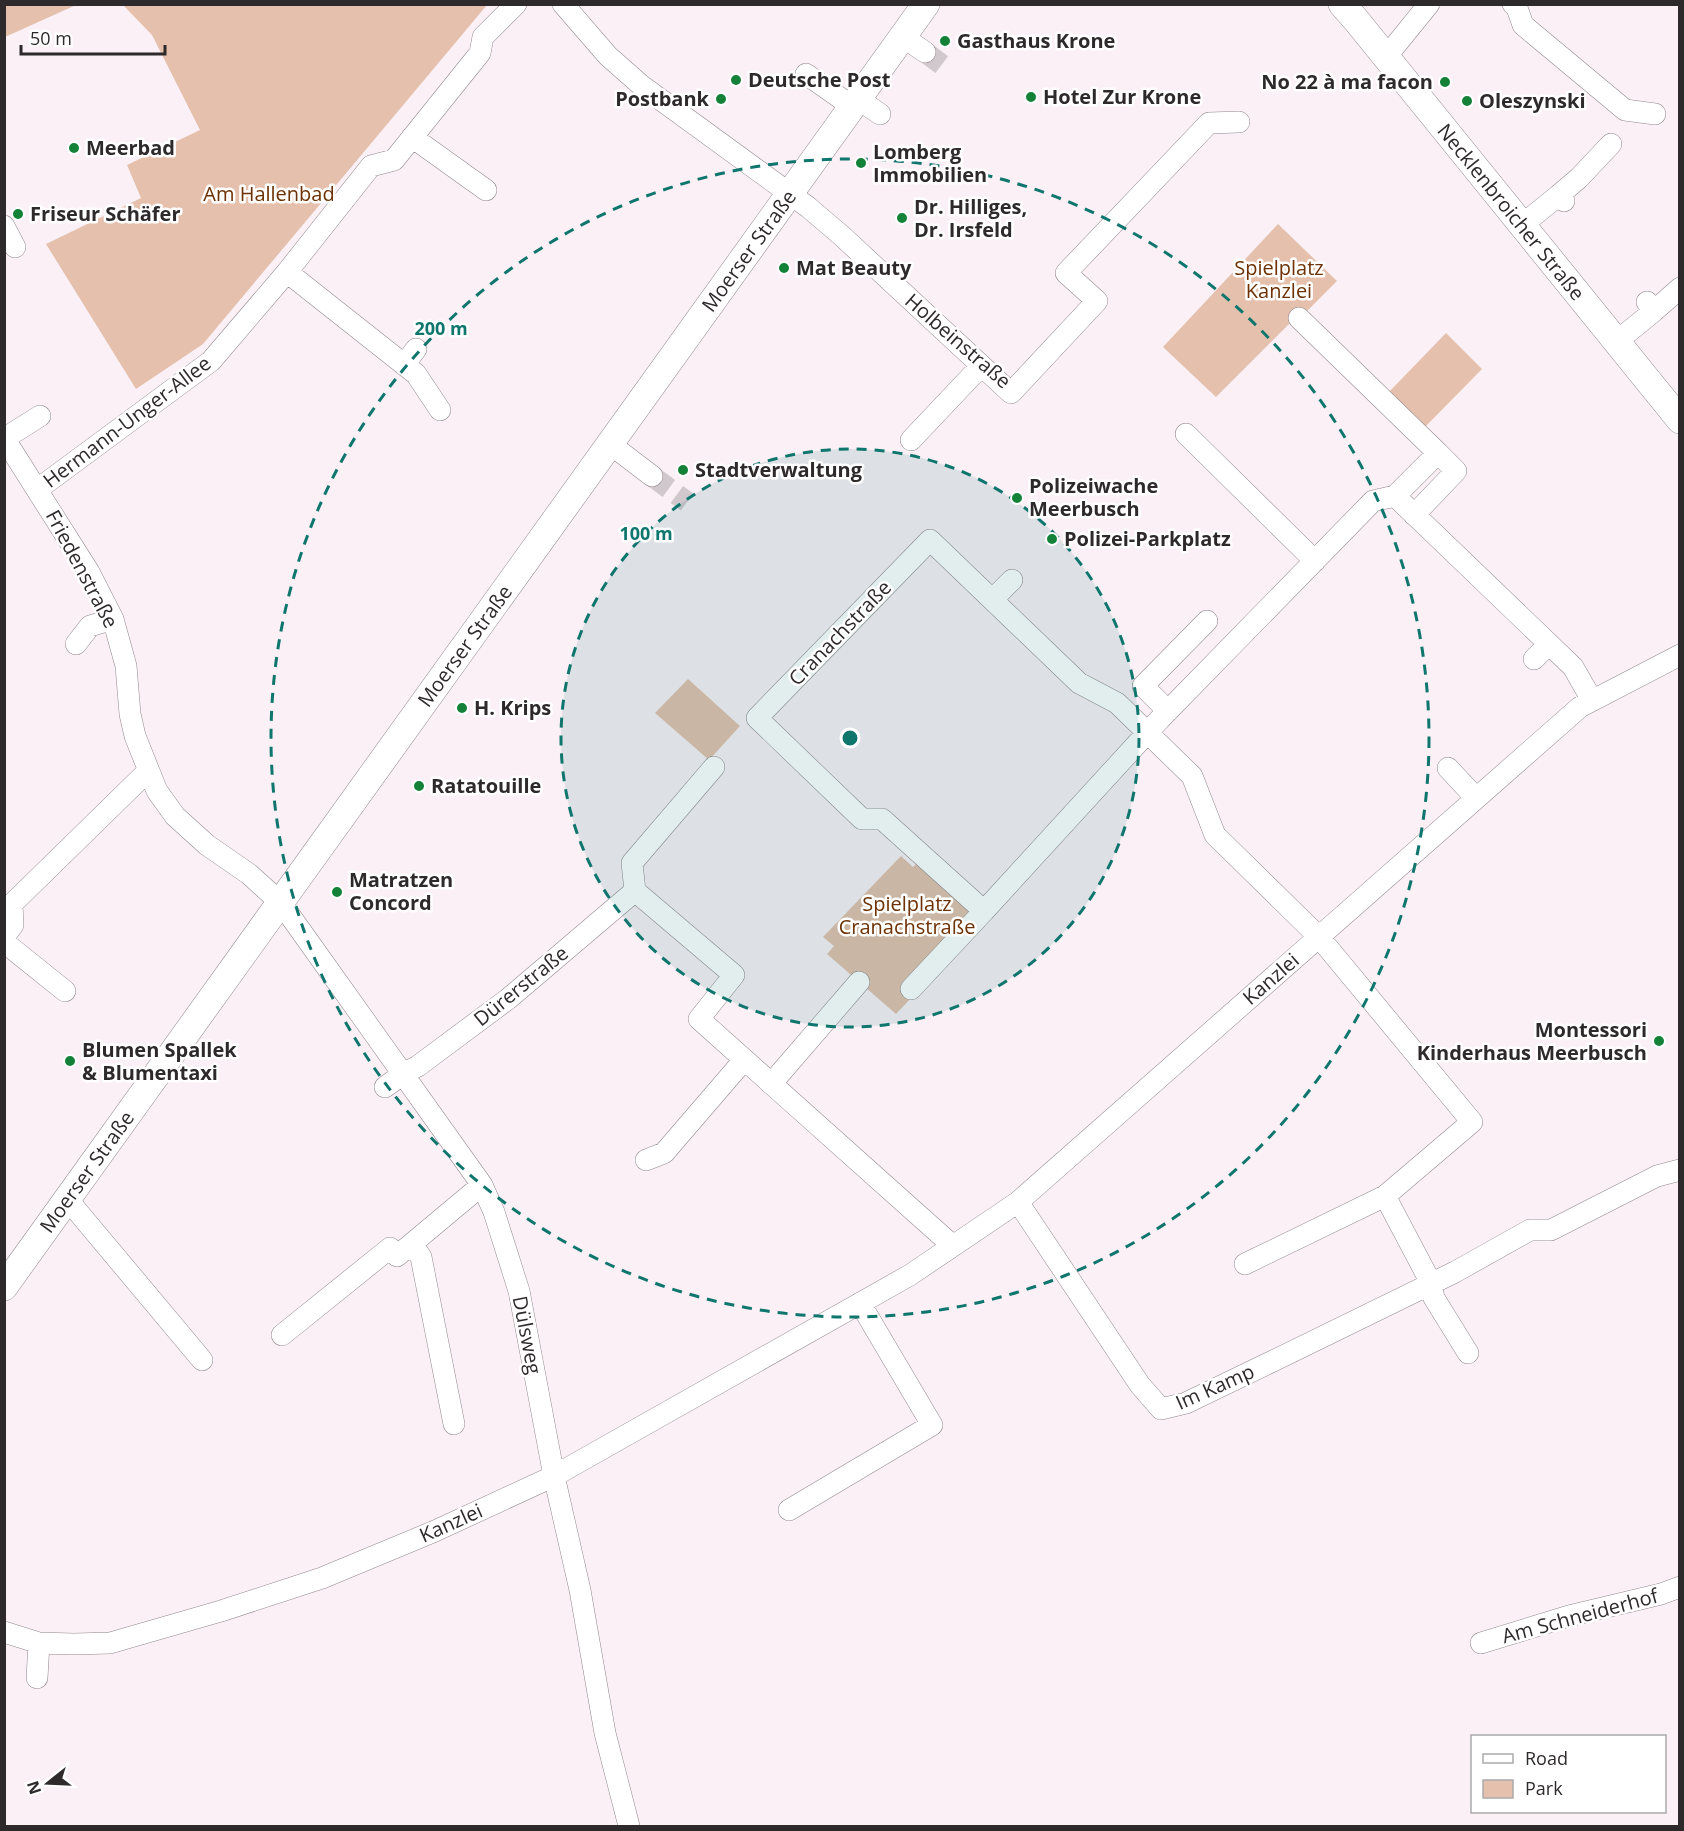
<svg xmlns="http://www.w3.org/2000/svg" width="1684" height="1831" viewBox="0 0 1684 1831" font-family="'Open Sans',sans-serif">
<rect width="100%" height="100%" fill="#faf0f5"/>
<path fill="#e4c0ad" d="M 5,4 L 76,4 L 76,5 L 5,37 Z
M 123,5 L 487,5 L 203,344 L 136,389 L 46,244 L 141,198 L 127,165 L 200,130 L 152,35 Z
M 1278,224 L 1337,281 L 1306,312 L 1303,310 L 1216,397 L 1163,347 Z
M 1446,333 L 1482,369 L 1424,428 L 1389,392 Z
M 688,679 L 740,726 L 709,760 L 655,713 Z
M 901,856 L 913,867 L 919,861 L 978,908 L 914,995 L 896,1014 L 827,954 L 834,946 L 823,937 Z"/>
<g fill="none" stroke-linecap="round" stroke-linejoin="round">
<path stroke="#d1c8cd" stroke-width="21" stroke-dasharray="21 10" stroke-linecap="butt" d="M 925,52 L 949,70
M 652,476 L 687,502"/>
<g stroke="#92898e" stroke-width="22">
<path id="minor" d="M 563,4 L 608,56 L 642,86 L 808,207 L 842,236 L 1011,393 L 1097,301 L 1066,273 L 1209,123 L 1239,122
M 1513,4 L 1517,8 L 1523,25 L 1625,110 L 1655,114
M 903,37 L 925,52
M 1386,57 L 1429,4
M 806,74 L 853,107
M 858,99 L 880,114
M 412,137 L 486,190
M 1559,195 L 1579,178 L 1611,144
M 1522,225 L 1559,195 L 1564,201
M 4,226 L 15,247
M 287,272 L 416,374 L 440,410
M 1654,311 L 1680,288
M 1299,318 L 1438,453 L 1395,496 L 1573,667 L 1592,700
M 1616,342 L 1654,311 L 1647,302
M 404,365 L 416,349
M 1186,434 L 1315,561
M 4,438 L 89,572 L 113,619 L 126,666 L 130,714 L 135,736 L 157,791 L 175,816 L 207,845 L 249,874 L 281,903 L 482,1185 L 494,1212 L 519,1291 L 554,1476 L 580,1590 L 605,1733 L 629,1826
M 5,438 L 40,416
M 911,440 L 981,366
M 610,444 L 652,476
M 38,489 L 211,361 L 287,272 L 371,166 L 394,160 L 480,53 L 483,37 L 516,4
M 1414,515 L 1456,471 L 1438,453
M 993,599 L 1012,580
M 76,644 L 90,626 L 113,619
M 1534,659 L 1549,644
M 1168,711 L 1143,686 L 1207,621
M 714,767 L 632,863 L 635,891 L 734,975 L 699,1019 L 953,1246
M 1448,768 L 1476,798
M 4,907 L 12,904 L 148,771
M 4,937 L 13,925 L 12,904
M 4,942 L 65,991
M 911,989 L 984,911
M 771,1084 L 859,982
M 385,1087 L 403,1074 L 418,1066 L 508,999 L 635,891
M 646,1160 L 664,1153 L 744,1060
M 1385,1196 L 1431,1283 L 1434,1298 L 1468,1353
M 68,1200 L 202,1360
M 1018,1202 L 1140,1385 L 1161,1409 L 1186,1403 L 1273,1361 L 1455,1272 L 1530,1230 L 1551,1230 L 1657,1176 L 1680,1170
M 412,1244 L 421,1257 L 454,1424
M 1245,1264 L 1385,1196 L 1472,1122 L 1319,937 L 1215,835 L 1192,776 L 1117,703 L 1079,683 L 930,540 L 757,718 L 862,819 L 882,819 L 984,911 L 1147,733 L 1160,719 L 1373,501 L 1395,496
M 282,1335 L 390,1248 L 397,1256 L 482,1185
M 789,1510 L 932,1425 L 860,1303
M 4,1632 L 39,1643 L 74,1644 L 110,1643 L 221,1611 L 322,1578 L 435,1531 L 554,1476 L 910,1275 L 1018,1202 L 1580,707 L 1680,655
M 1481,1643 L 1569,1616 L 1661,1594 L 1680,1587
M 37,1678 L 39,1643"/>
</g>
<g stroke="#92898e" stroke-width="28">
<path id="major" d="M 1342,4 L 1356,20 L 1680,420
M 4,1287 L 926,4"/>
</g>
<use href="#minor" stroke="#fff" stroke-width="21"/>
<use href="#major" stroke="#fff" stroke-width="27"/>
</g>
<circle cx="850" cy="738" r="289" fill="#0f766e" fill-opacity=".12"/>
<g fill="none" stroke="#0f766e" stroke-width="3" stroke-dasharray="10 8">
<circle cx="850" cy="738" r="289"/>
<circle cx="850" cy="738" r="579"/>
</g>
<g fill="#148138" stroke="#fff" stroke-width="2">
<circle cx="945" cy="41" r="6"/>
<circle cx="736" cy="80" r="6"/>
<circle cx="1445" cy="82" r="6"/>
<circle cx="1031" cy="97" r="6"/>
<circle cx="721" cy="99" r="6"/>
<circle cx="1467" cy="101" r="6"/>
<circle cx="74" cy="148" r="6"/>
<circle cx="861" cy="163" r="6"/>
<circle cx="18" cy="214" r="6"/>
<circle cx="902" cy="218" r="6"/>
<circle cx="784" cy="268" r="6"/>
<circle cx="683" cy="470" r="6"/>
<circle cx="1017" cy="498" r="6"/>
<circle cx="1052" cy="539" r="6"/>
<circle cx="462" cy="708" r="6"/>
<circle cx="419" cy="786" r="6"/>
<circle cx="337" cy="892" r="6"/>
<circle cx="1659" cy="1041" r="6"/>
<circle cx="70" cy="1061" r="6"/>
</g>
<g text-anchor="middle" stroke-width="5" stroke-linejoin="round" paint-order="stroke">
<g font-size="20" font-weight="bold" fill="#2e2a2c" stroke="#fff" text-anchor="start">
<text x="957" y="48">Gasthaus Krone</text>
<text x="748" y="87">Deutsche Post</text>
<text x="1433" y="89" text-anchor="end">No 22 à ma facon</text>
<text x="1043" y="104">Hotel Zur Krone</text>
<text x="709" y="106" text-anchor="end">Postbank</text>
<text x="1479" y="108">Oleszynski</text>
<text x="86" y="155">Meerbad</text>
<text x="873" y="159">Lomberg<tspan x="873" dy="23">Immobilien</tspan></text>
<text x="914" y="214">Dr. Hilliges,<tspan x="914" dy="23">Dr. Irsfeld</tspan></text>
<text x="30" y="221">Friseur Schäfer</text>
<text x="796" y="275">Mat Beauty</text>
<text x="695" y="477">Stadtverwaltung</text>
<text x="1029" y="493">Polizeiwache<tspan x="1029" dy="23">Meerbusch</tspan></text>
<text x="1064" y="546">Polizei-Parkplatz</text>
<text x="474" y="715">H. Krips</text>
<text x="431" y="793">Ratatouille</text>
<text x="349" y="887">Matratzen<tspan x="349" dy="23">Concord</tspan></text>
<text x="1647" y="1037" text-anchor="end">Montessori<tspan x="1647" dy="23">Kinderhaus Meerbusch</tspan></text>
<text x="82" y="1057">Blumen Spallek<tspan x="82" dy="23">&amp; Blumentaxi</tspan></text>
</g>
<g font-size="20" fill="#6d3104" stroke="#fff">
<text x="269" y="201">Am Hallenbad</text>
<text x="1279" y="275">Spielplatz<tspan x="1279" dy="23">Kanzlei</tspan></text>
<text x="907" y="911">Spielplatz<tspan x="907" dy="23">Cranachstraße</tspan></text>
</g>
<g font-size="20" fill="#2e2a2c" stroke="#fff">
<text transform="translate(1511 212) rotate(51)" y="7">Necklenbroicher Straße</text>
<text transform="translate(749 251) rotate(-54)" y="7">Moerser Straße</text>
<text transform="translate(958 341) rotate(41)" y="7">Holbeinstraße</text>
<text transform="translate(127 422) rotate(-37)" y="7">Hermann-Unger-Allee</text>
<text transform="translate(82 569) rotate(62)" y="7">Friedenstraße</text>
<text transform="translate(840 633) rotate(-46)" y="7">Cranachstraße</text>
<text transform="translate(465 646) rotate(-54)" y="7">Moerser Straße</text>
<text transform="translate(1271 979) rotate(-41)" y="7">Kanzlei</text>
<text transform="translate(521 986) rotate(-39)" y="7">Dürerstraße</text>
<text transform="translate(87 1172) rotate(-54)" y="7">Moerser Straße</text>
<text transform="translate(527 1335) rotate(79)" y="7">Dülsweg</text>
<text transform="translate(1215 1387) rotate(-24)" y="7">Im Kamp</text>
<text transform="translate(451 1523) rotate(-24)" y="7">Kanzlei</text>
<text transform="translate(1580 1616) rotate(-15)" y="7">Am Schneiderhof</text>
</g>
</g>
<circle cx="850" cy="738" r="9" fill="#0f766e" stroke="#fff" stroke-width="3"/>
<g font-size="18" text-anchor="middle" font-weight="bold" fill="#0f766e" stroke="#fff" stroke-width="5" stroke-linejoin="round" paint-order="stroke">
<text x="441" y="335">200 m</text>
<text x="646" y="540">100 m</text>
</g>
<rect width="1684" height="1831" fill="none" stroke="#2e2a2c" stroke-width="12"/>
<rect x="1471" y="1735" width="195" height="78" fill="#ffffff" stroke="#abaaab" stroke-width="1.5"/>
<rect x="1483" y="1754" width="30" height="9" fill="#ffffff" stroke="#abaaab" stroke-width="1.5"/>
<text x="1525" y="1765" font-size="18" fill="#2e2a2c">Road</text>
<rect x="1483" y="1780" width="30" height="18" fill="#e4c0ad" stroke="#abaaab" stroke-width="1.5"/>
<text x="1525" y="1795" font-size="18" fill="#2e2a2c">Park</text>
<g transform="translate(48 1783) rotate(252)" stroke="#ffffff" stroke-width="4.5" paint-order="stroke">
<path d="M0-4.5L10 22L0 15L-10 22Z" fill="#2e2a2c"/>
<text y="-9" font-size="16" font-weight="bold" text-anchor="middle" fill="#2e2a2c">N</text>
</g>
<path d="M21 45v9h144v-9" fill="none" stroke="#2e2a2c" stroke-width="3"/>
<text x="30" y="45" font-size="18" fill="#2e2a2c" stroke="#ffffff" stroke-width="4.5" paint-order="stroke">50 m</text>
</svg>
